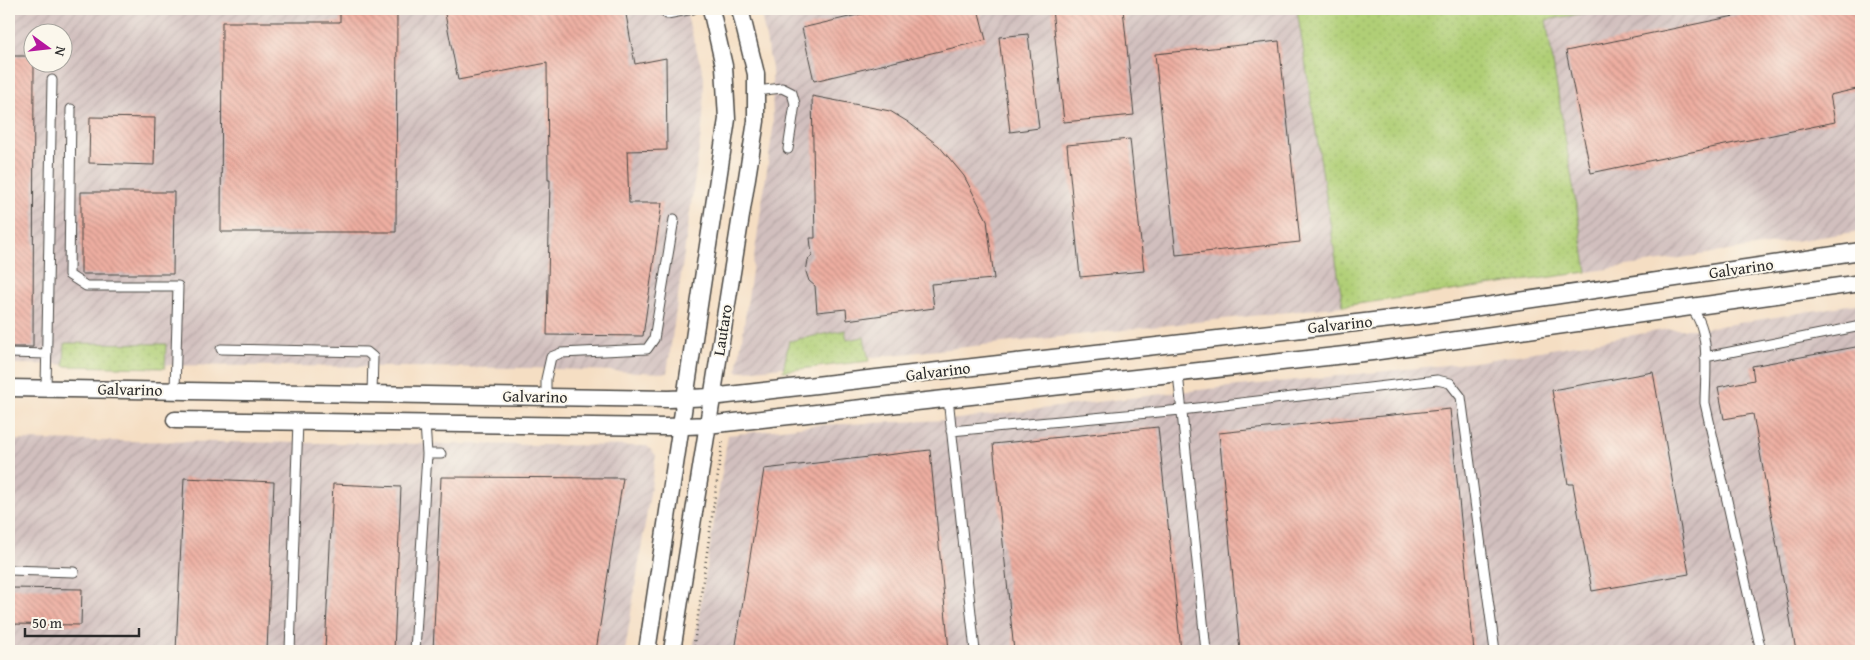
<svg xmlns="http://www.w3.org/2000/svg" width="1870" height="660" viewBox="0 0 1870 660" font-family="'Gentium Book Plus',serif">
<defs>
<pattern id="industrial-furrows" width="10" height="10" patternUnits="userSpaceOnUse" patternTransform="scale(1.25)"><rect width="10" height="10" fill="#d1bfbe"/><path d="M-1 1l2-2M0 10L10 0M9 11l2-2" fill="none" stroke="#b4a4a3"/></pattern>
<pattern id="grass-dots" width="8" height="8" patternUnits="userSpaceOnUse" patternTransform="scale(1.25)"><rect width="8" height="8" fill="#b0cf76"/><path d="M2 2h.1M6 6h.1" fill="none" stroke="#98b266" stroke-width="1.8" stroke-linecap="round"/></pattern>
<pattern id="building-back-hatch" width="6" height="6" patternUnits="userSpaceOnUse" patternTransform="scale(1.25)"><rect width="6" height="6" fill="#eeaea1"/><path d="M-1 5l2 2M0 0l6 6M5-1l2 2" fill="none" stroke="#c18e83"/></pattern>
</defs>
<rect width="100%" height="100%" fill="#fbf7ec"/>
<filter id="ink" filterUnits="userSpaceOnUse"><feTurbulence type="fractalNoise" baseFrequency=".02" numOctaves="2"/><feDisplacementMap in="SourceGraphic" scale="10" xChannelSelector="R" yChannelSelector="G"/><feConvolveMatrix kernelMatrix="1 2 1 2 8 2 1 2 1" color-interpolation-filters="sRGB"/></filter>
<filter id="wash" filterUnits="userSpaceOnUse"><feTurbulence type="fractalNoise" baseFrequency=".0096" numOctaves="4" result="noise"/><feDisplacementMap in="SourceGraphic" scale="20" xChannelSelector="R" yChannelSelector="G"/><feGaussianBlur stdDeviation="1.12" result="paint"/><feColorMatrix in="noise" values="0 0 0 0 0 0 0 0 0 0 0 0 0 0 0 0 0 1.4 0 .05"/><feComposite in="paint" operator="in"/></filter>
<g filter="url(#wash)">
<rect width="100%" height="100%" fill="#f5dec3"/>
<path fill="url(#industrial-furrows)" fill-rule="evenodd" d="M 9,9 L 685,9 L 704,76 L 703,121 L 667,373 L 529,368 L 9,364 ZM 32,32 L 62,32 L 62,62 L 32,62 Z
M 760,9 L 1297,9 L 1343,306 L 737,372 L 773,129 L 772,69 Z
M 1607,9 L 1861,9 L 1861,231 L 1587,272 L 1546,20 Z
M 1861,303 L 1861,651 L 693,651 L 728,435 L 817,425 L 950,420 L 1179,392 L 1475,362 L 1669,329 L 1701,329 Z
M 9,440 L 647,446 L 656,455 L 625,651 L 9,651 Z"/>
<path fill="url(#grass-dots)" stroke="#6e7d50" d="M 1297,9 L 1607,9 L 1546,20 L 1587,272 L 1343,306 Z
M 845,330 L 847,340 L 864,337 L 869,361 L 783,371 L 789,341 Z
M 65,343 L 166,344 L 165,368 L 64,366 Z"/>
<g id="blocks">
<path fill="url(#building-back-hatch)" d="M 340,9 L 397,9 L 396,232 L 221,232 L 222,22 L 340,22 Z
M 444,9 L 625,9 L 635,64 L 666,58 L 667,150 L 627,151 L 629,203 L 662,203 L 643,336 L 547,335 L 550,180 L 548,180 L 547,63 L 458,80 Z
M 883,9 L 978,9 L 986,40 L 814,81 L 802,28 Z
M 1052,9 L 1123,9 L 1134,115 L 1064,122 Z
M 1768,9 L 1861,9 L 1861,88 L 1830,95 L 1835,122 L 1591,173 L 1566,51 Z
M 1028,34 L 1039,128 L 1010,132 L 999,37 Z
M 1279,41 L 1300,242 L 1176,255 L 1155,54 Z
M 9,56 L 32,56 L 32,62 L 34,62 L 33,347 L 9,347 Z
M 812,96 L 890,111 L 908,122 L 939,146 L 964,176 L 987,220 L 994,279 L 931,284 L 934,308 L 847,320 L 846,309 L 817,312 L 815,286 L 809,281 L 806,272 L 808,260 L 812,255 L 810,238 L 815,238 Z
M 90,117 L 155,118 L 154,165 L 89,163 Z
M 1130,139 L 1144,271 L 1080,277 L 1067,145 Z
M 81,192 L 174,192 L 173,274 L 81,274 Z
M 1861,346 L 1861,651 L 1796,651 L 1753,414 L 1724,419 L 1718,387 L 1754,380 L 1752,366 Z
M 1653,372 L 1689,574 L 1592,591 L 1573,484 L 1568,484 L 1552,390 Z
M 1450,409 L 1474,651 L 1240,651 L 1219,433 Z
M 1158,427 L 1181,651 L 1014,651 L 993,444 Z
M 930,450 L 949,651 L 735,651 L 764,469 Z
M 441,477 L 623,478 L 596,651 L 433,651 Z
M 184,478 L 274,482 L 267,651 L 176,651 Z
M 333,484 L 401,487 L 394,651 L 325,651 Z
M 9,588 L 82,589 L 81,625 L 9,624 Z"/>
</g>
</g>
<g filter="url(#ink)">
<use href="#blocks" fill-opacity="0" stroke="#494642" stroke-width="1"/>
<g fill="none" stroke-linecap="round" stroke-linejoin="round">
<g stroke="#494642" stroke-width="11">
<path id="service" d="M 662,9 L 667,14 L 693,9
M 756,91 L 782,88 L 792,93 L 795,104 L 788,149
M 71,109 L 69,275 L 86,286 L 178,286 L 175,390
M 1689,307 C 1712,325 1705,377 1705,403 L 1761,651
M 221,349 L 367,352 L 373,357 L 372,394
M 9,353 L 47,354
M 1705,357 L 1861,326
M 1178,373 L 1206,651
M 46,388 L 52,80
M 546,397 L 546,379 L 551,357 L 561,353 L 647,349 L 654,339 L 674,219
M 948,398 L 975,651
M 951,431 L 1181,410 L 1437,380 L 1450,383 L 1461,397 L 1495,651
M 427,454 L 441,454
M 9,570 L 74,572
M 290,651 L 298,421
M 415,651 L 427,454 L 425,423"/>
</g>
<g stroke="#494642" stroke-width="19">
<path id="minor" d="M 9,388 L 669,399 L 711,397 L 1417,316 L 1861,251
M 175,420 L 666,427 L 707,425 L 1372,352 L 1861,283
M 647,651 L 727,119 L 724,66 L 711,9
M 672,651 L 756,121 L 756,74 L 740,9"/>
</g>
<path stroke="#494642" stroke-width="2.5" stroke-dasharray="1 4" stroke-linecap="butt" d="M 693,651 L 723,439"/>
<use href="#service" stroke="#fff" stroke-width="9"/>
<use href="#minor" stroke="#fff" stroke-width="16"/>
</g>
</g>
<g text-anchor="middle" stroke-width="4" stroke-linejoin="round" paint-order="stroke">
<g font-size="16" fill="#2b2b2b" stroke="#fbf7ec">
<text transform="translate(1741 268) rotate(-8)" y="6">Galvarino</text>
<text transform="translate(1340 324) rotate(-6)" y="6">Galvarino</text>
<text transform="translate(722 330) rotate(-81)" y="6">Lautaro</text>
<text transform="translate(938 371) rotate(-7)" y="6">Galvarino</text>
<text transform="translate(130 389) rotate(1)" y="6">Galvarino</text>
<text transform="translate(535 396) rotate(1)" y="6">Galvarino</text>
</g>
</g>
<rect width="1870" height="660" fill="none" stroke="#fbf7ec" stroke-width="30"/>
<g transform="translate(48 48) rotate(105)"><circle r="24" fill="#fbf7ec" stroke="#a8a59f"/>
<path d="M0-4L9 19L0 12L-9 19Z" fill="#b5179e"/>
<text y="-8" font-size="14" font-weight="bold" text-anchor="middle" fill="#2b2b2b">N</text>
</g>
<path d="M25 628v8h114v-8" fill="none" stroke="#2b2b2b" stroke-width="2.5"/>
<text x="32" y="628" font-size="15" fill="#2b2b2b" stroke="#fbf7ec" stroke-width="4" paint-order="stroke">50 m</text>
</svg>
